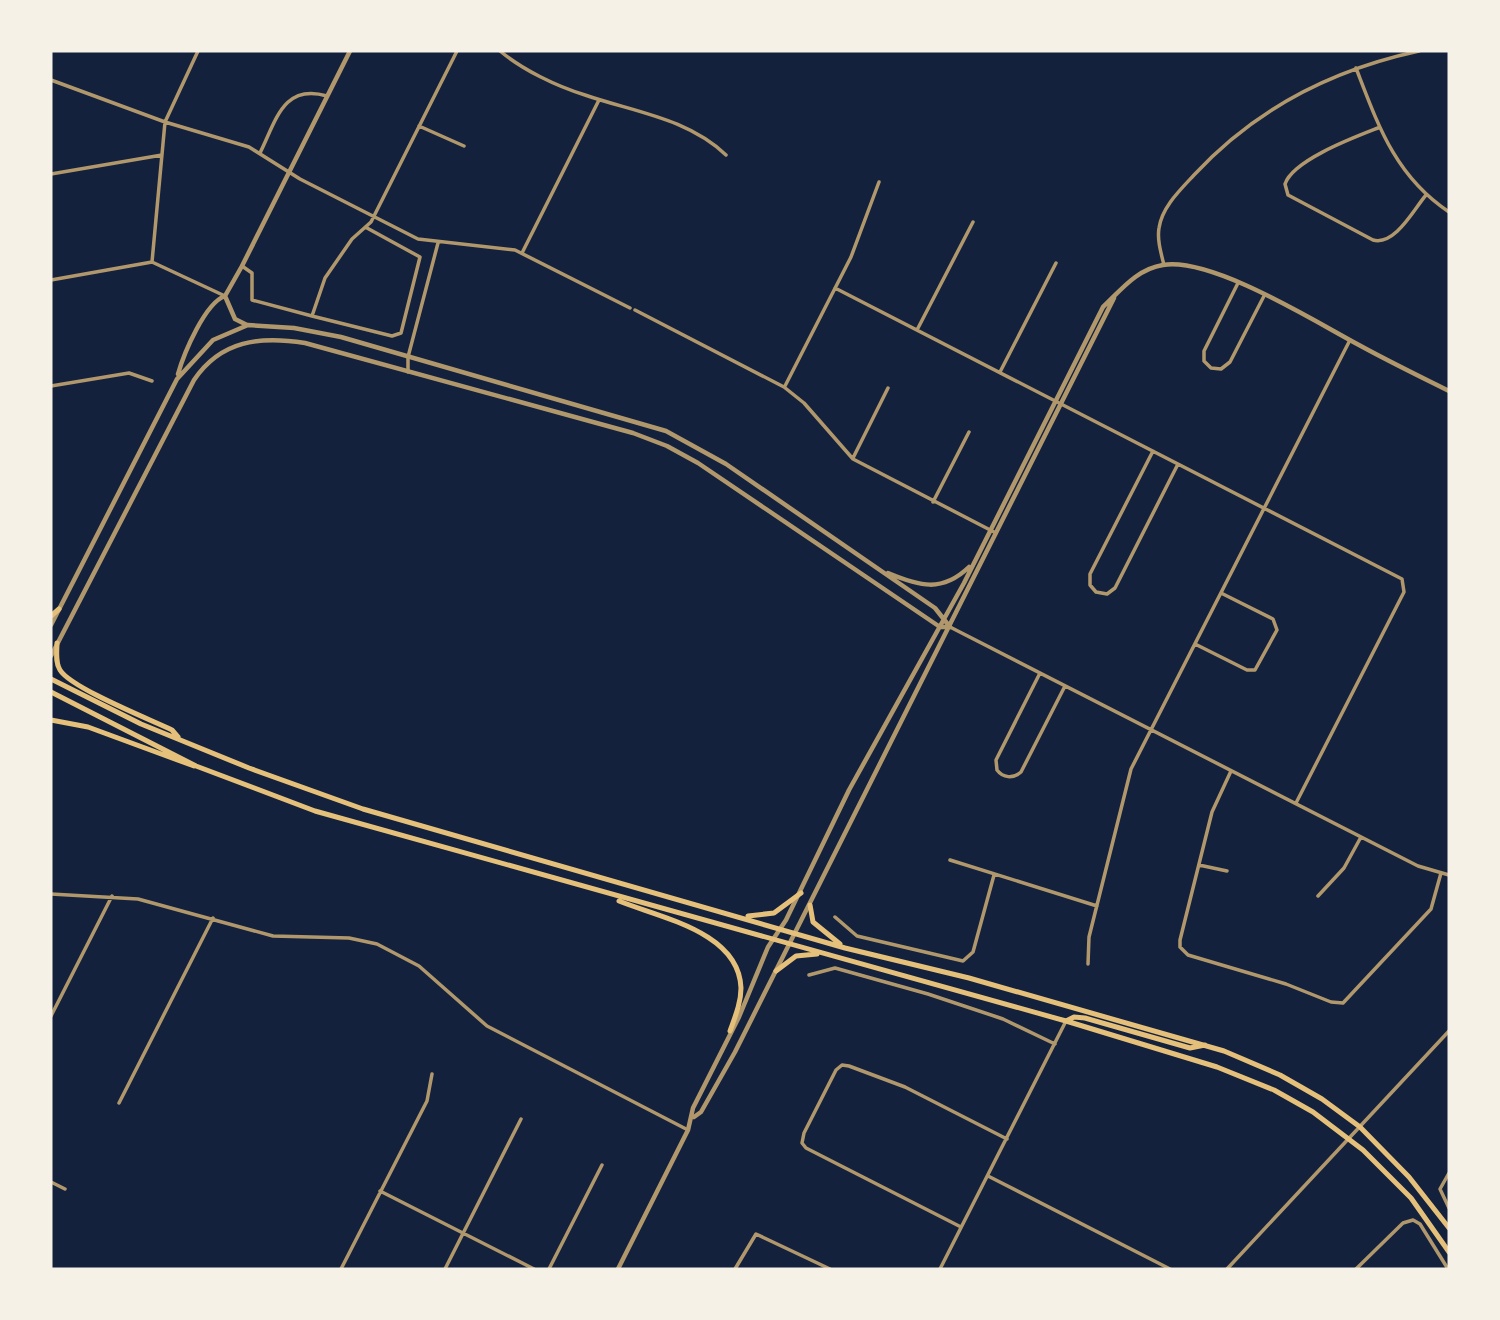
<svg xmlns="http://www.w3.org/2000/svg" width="1500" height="1320" viewBox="0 0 1500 1320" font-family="'DejaVu Sans',sans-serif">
<rect width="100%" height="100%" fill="#14213d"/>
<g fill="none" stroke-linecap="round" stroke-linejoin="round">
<path stroke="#b1986c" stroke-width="3.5" d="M 500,51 C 523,70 556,86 585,95 C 634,112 687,118 726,155
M 1356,68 C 1378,125 1395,176 1449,212
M 51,80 L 165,122 L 249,147 L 300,179 L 418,239 L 515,250 L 630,308
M 419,126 L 464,146
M 1378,128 C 1355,137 1293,160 1285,184 L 1288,195 L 1373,240 C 1395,246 1414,209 1426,195
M 260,153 C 276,121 283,83 327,96
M 51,174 L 162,155
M 522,253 L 599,100
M 152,262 L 165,122 L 198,51
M 1164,265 C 1161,253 1157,240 1159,228 C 1162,207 1180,190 1194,175 C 1255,109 1331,70 1419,51
M 242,266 L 252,273 L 252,300 L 312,316 L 325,278 L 352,239 L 371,222 L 457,51
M 51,280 L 152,262 L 225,296
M 1238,283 L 1204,351 L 1204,361 L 1211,368 L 1221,369 L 1230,362 L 1264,296
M 835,288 L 1402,579 L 1404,592 L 1296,803
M 635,310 L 784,387 L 804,403 L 853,459 L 996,533
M 312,316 L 392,336 L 401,333 L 420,257 L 367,228
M 917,330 L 973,222
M 408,372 L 408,357 L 438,243
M 1000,372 L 1056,263
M 51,386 L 129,373 L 152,381
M 785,386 L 851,257 L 879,182
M 1153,451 L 1090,574 L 1090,585 L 1096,592 L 1107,594 L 1115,588 L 1178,464
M 853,458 L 888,388
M 933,502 L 969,432
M 950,627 L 1418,866 L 1449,875
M 1195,644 L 1247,670 L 1255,670 L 1277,630 L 1273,619 L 1221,593
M 1040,673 L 996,760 L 997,770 C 1003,778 1013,779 1021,772 L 1065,686
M 1231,771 L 1212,812 L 1180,940 L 1180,947 L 1188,955 L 1286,984 L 1331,1002 L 1343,1003 L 1431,909 L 1441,873
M 950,860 L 1097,906
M 1199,865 L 1227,871
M 51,894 L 138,899 L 273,936 L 349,938 L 377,944 L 419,966 L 487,1026 L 688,1130
M 1318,896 L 1344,868 L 1361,837
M 835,917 L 857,936 L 963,961 L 973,952 L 994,875
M 1088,964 L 1089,937 L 1131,769 L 1350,340
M 809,975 L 835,968 L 928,994 L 1003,1019 L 1055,1044
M 51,1016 L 112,896
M 119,1103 L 213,918
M 1449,1173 L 1440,1189 L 1449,1208
M 988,1176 L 1170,1269
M 51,1182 L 65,1189
M 380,1191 L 534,1269
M 961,1227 L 806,1148 L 802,1143 L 804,1133 L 836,1070 L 842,1065 L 849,1066 L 905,1087 L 1007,1139
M 341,1269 L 427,1101 L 432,1074
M 445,1269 L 521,1119
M 549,1269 L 602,1165
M 735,1269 L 756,1234 L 830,1269
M 940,1269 L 1066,1021
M 1227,1269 L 1449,1031
M 1356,1269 L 1403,1223 L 1413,1220 L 1420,1224 L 1448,1269"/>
<path stroke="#b1986c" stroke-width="4.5" d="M 225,296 L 235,319 L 247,325
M 178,374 C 184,353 205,303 225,296 L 242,266 L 350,51
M 888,573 C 919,586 942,593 969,567
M 51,625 L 177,379 L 213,340 L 248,325 L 294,328 L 341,337 L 666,431 L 726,464 L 935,608 L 950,627
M 51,656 L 194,380 C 221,340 260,336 305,343 L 633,433 L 667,446 L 698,463 L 940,627 L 950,627
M 694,1117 L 701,1112 L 735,1052 L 1114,298
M 618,1269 L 688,1130 L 693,1108 L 739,1017 L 768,947 L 786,920 L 849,790 L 964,583 L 1103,307 C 1121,290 1137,269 1163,265 C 1212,257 1314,321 1359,345 C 1388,361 1419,376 1449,391"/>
<path stroke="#e5c07b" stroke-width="5" d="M 51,616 L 59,609
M 57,643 C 57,652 55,662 60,670 C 71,688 149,719 172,730 L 178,737
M 51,679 L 141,724 L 249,768 L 363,809 L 845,948 L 969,978 L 1224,1051 L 1280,1075 L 1322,1099 L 1360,1127 L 1409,1177 L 1449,1228
M 51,692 L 196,766 L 315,811 L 1066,1021 L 1217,1067 L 1274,1090 L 1313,1112 L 1363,1150 L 1411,1198 L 1449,1252
M 51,720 L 88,727 L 194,766
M 619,901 C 661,918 739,932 741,988 C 741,1003 735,1017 730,1031
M 810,905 L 813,922 L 840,944
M 748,916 L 774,913 L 801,893
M 776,971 L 796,956 L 817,954
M 1066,1021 L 1074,1017 L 1085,1018 L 1190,1048 L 1205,1045"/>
</g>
<rect width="1500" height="1320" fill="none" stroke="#f6f1e7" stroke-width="105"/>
</svg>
